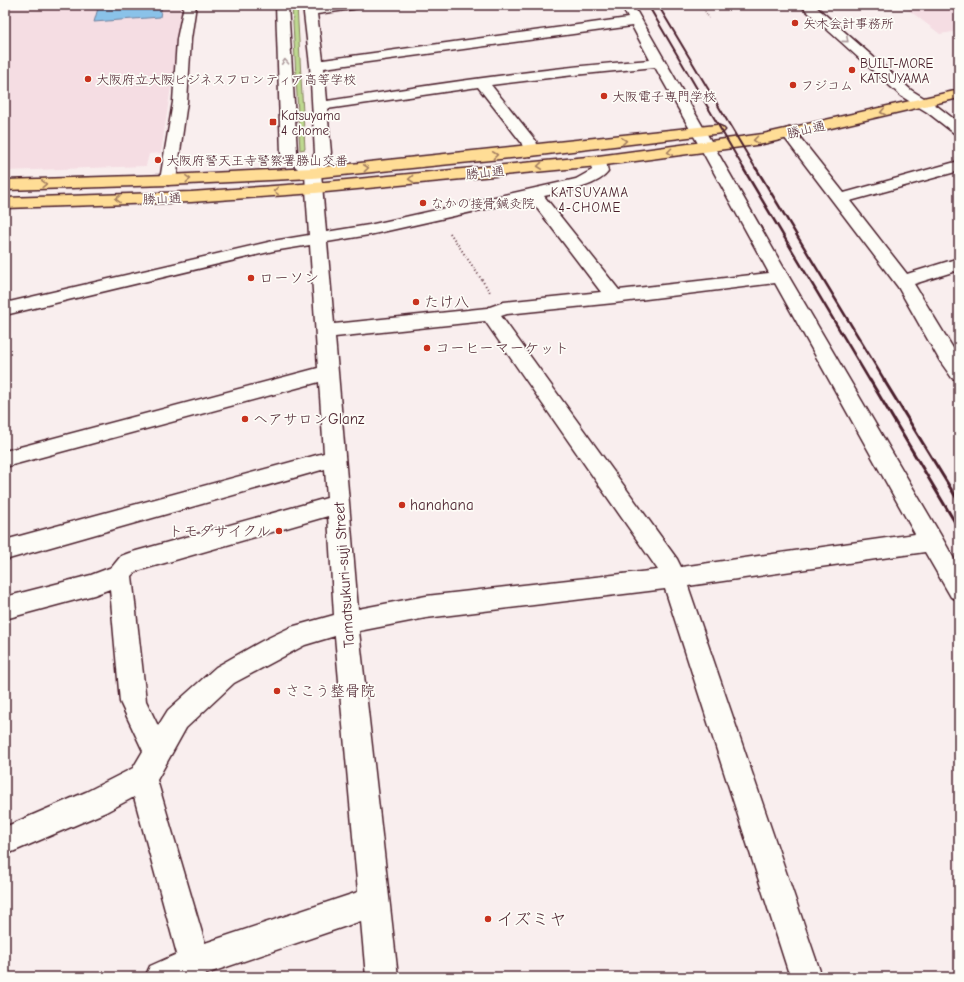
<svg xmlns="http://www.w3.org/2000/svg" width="964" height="982" viewBox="0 0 964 982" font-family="'Comic Neue','Klee One',sans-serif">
<rect width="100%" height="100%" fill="#f9eeee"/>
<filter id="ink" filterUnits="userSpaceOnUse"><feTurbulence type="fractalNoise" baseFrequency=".025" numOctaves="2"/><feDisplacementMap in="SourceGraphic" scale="8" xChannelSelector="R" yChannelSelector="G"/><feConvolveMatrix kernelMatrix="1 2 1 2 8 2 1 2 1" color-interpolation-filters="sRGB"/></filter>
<g filter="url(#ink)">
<path fill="#f5dde3" d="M 5,5 L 183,5 L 161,153 L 149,154 L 146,166 L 5,171 Z
M 902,5 L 959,5 L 959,31 L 940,34 Z"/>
<path fill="#bdd88f" stroke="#847c5d" d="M 292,5 L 297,5 L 305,149 L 300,150 Z"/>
<path fill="#8ac2e9" stroke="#70819d" d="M 99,5 L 162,5 L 160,17 L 94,22 Z"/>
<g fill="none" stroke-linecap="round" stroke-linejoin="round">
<g stroke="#4a1f2b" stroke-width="3">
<path id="minor" d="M 184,5 L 196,5 L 191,39 L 187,102 L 176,180 L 174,183 L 168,185 L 162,183 L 160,180 L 173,102 L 177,39 Z
M 276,5 L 288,5 L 297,152 L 310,163 L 315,153 L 310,65 L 303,5 L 315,5 L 316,6 L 359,5 L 357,8 L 353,9 L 317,14 L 323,60 L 628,18 L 621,5 L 633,5 L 789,277 L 940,534 L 959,568 L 959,600 L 951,597 L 925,552 L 688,586 L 822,977 L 790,977 L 665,589 L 426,618 L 359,631 L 398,977 L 366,977 L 361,921 L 197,977 L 145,977 L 150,966 L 177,954 L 134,797 L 106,812 L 5,855 L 5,827 L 86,792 L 133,768 L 143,751 L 120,702 L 110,589 L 94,595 L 5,619 L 5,597 L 91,575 L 112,567 L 121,556 L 129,553 L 327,498 L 325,469 L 5,560 L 5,540 L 324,453 L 319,382 L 5,467 L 5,451 L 318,368 L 310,245 L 273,251 L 5,315 L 5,303 L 273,241 L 309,235 L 305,175 L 281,154 ZM 632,26 L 650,60 C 542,68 434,84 327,101 L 324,68 ZM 655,67 L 700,147 L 769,273 L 619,290 L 544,196 C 562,192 597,187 608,172 L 606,161 L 604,158 L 598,156 L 592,158 L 590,161 L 592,170 L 576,179 L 369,225 L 326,232 L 321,173 L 331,153 L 327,109 L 478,87 L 521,142 L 526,154 L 531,156 L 536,154 L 539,151 L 536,141 L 491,85 L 574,75 ZM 530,199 L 601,292 L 504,302 L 487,308 L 334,324 L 327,242 L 369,235 ZM 775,283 L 915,534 L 681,567 L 677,559 L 501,316 L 507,314 L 614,303 ZM 485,321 L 658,570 L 426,596 L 358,609 L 335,337 ZM 328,516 L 334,615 L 291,627 L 262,641 L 216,667 L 168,710 L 158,726 L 146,701 L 132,576 L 137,571 ZM 335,636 L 358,892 L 205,943 L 157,780 L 186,728 L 234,683 L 305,645 Z
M 800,5 L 814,5 L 911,90 L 937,106 L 959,123 L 959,135 L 954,133 L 927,112 L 901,96 Z
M 789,128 L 794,130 L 844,193 L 959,161 L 959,171 L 850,201 L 907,274 L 959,258 L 959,270 L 914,284 L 959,358 L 959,380 L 952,378 L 940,361 L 898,287 L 781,133 L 784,130 Z"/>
</g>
<g stroke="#4a1f2b" stroke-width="3">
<path id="major" d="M 959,90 L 959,98 L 763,144 L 598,166 L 315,193 L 191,202 L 5,208 L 5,198 L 191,192 L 315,183 L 598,156 L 763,134 Z
M 717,125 L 722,127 L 725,130 L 722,133 L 531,156 L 313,178 L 168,185 L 5,190 L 5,180 L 168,175 L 313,168 Z"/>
</g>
<path stroke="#4a1f2b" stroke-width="1.5" stroke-dasharray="0.5 2" stroke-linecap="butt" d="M 701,5 L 709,18"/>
<path stroke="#4a1f2b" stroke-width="2" stroke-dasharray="1 2.5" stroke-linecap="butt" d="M 450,233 L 490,292"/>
<use href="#minor" fill="#fdfcf7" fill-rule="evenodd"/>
<use href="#major" fill="#ffdd96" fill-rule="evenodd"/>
<path stroke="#4a1f2b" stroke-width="2" d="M 648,5 L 744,169
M 658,5 L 756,169"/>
<path stroke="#4a1f2b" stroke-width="2.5" d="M 743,168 L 870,381
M 756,168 L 885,381"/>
<path stroke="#4a1f2b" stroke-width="3" d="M 870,380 L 959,529
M 884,380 L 959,502"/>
</g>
<defs><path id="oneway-chevron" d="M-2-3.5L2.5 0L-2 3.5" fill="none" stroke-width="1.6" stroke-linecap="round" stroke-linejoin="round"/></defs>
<g stroke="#ac999b">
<use href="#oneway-chevron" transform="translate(846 40) rotate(41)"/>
<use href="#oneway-chevron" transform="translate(285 62) rotate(-93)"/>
</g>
<g stroke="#a47e60">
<use href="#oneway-chevron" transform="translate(883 112) rotate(167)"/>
<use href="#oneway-chevron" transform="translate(756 140) rotate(172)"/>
<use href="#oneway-chevron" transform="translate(624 141) rotate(-6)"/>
<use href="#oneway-chevron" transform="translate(670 152) rotate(173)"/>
<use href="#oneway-chevron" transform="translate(495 155) rotate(-6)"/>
<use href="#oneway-chevron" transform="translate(540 166) rotate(174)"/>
<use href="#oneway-chevron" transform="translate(366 168) rotate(-6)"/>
<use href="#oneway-chevron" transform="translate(188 179) rotate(-3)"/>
<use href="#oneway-chevron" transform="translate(411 179) rotate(174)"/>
<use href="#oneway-chevron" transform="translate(44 184) rotate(-2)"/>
<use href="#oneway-chevron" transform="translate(276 191) rotate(176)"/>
<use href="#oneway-chevron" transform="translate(118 199) rotate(178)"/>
</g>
</g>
<g fill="#c8321e" stroke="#fdfcf7" stroke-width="1.5">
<circle cx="795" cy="23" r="4"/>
<circle cx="852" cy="70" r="4"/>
<circle cx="88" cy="79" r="4"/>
<circle cx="793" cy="85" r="4"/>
<circle cx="604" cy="96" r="4"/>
<rect x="269" y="118" width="8" height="8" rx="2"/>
<circle cx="158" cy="160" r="4"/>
<circle cx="423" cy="203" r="4"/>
<circle cx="251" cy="278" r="4"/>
<circle cx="416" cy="302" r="4"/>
<circle cx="427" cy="348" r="4"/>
<circle cx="245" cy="419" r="4"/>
<circle cx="402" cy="505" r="4"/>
<circle cx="279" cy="531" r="4"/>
<circle cx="277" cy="691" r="4"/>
<circle cx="488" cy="919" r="4"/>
</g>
<g text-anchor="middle" stroke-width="3.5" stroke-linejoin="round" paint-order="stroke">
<g font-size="13" fill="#4a1f2b" stroke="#fdfcf7" text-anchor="start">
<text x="803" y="28">矢木会計事務所</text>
<text x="860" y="68">BUILT-MORE<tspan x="860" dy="15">KATSUYAMA</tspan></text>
<text x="96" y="84">大阪府立大阪ビジネスフロンティア高等学校</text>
<text x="801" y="90">フジコム</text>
<text x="612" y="101">大阪電子専門学校</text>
<text x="281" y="120">Katsuyama<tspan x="281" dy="15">4 chome</tspan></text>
<text x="166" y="165">大阪府警天王寺警察署勝山交番</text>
<text x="431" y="208">なかの接骨鍼灸院</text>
</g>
<g font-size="13" fill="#4a1f2b" stroke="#fdfcf7">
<text transform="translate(806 129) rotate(-13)" y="5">勝山通</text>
<text transform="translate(485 172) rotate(-6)" y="5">勝山通</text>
<text transform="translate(162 198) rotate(-2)" y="5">勝山通</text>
</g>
<g font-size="13" letter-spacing="1" fill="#4a1f2b" stroke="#fdfcf7">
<text x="590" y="197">KATSUYAMA<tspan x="590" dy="15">4-CHOME</tspan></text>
</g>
<g font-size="15" fill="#4a1f2b" stroke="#fdfcf7" text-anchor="start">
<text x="259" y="283">ローソン</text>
<text x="424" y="307">たけ八</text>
<text x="435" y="353">コーヒーマーケット</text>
<text x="253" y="424">ヘアサロンGlanz</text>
<text x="410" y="510">hanahana</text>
<text x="271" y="536" text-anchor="end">トモダサイクル</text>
<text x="285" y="696">さこう整骨院</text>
</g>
<g font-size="15" fill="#4a1f2b" stroke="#fdfcf7">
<text transform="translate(344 575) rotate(-94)" y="5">Tamatsukuri-suji Street</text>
</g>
<g font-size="18" fill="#4a1f2b" stroke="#fdfcf7" text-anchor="start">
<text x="496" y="925">イズミヤ</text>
</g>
</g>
<rect width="964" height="982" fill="none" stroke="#fdfcf7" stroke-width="20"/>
<rect x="10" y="10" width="944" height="962" fill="none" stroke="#4a1f2b" stroke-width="1.5" filter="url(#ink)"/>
</svg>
